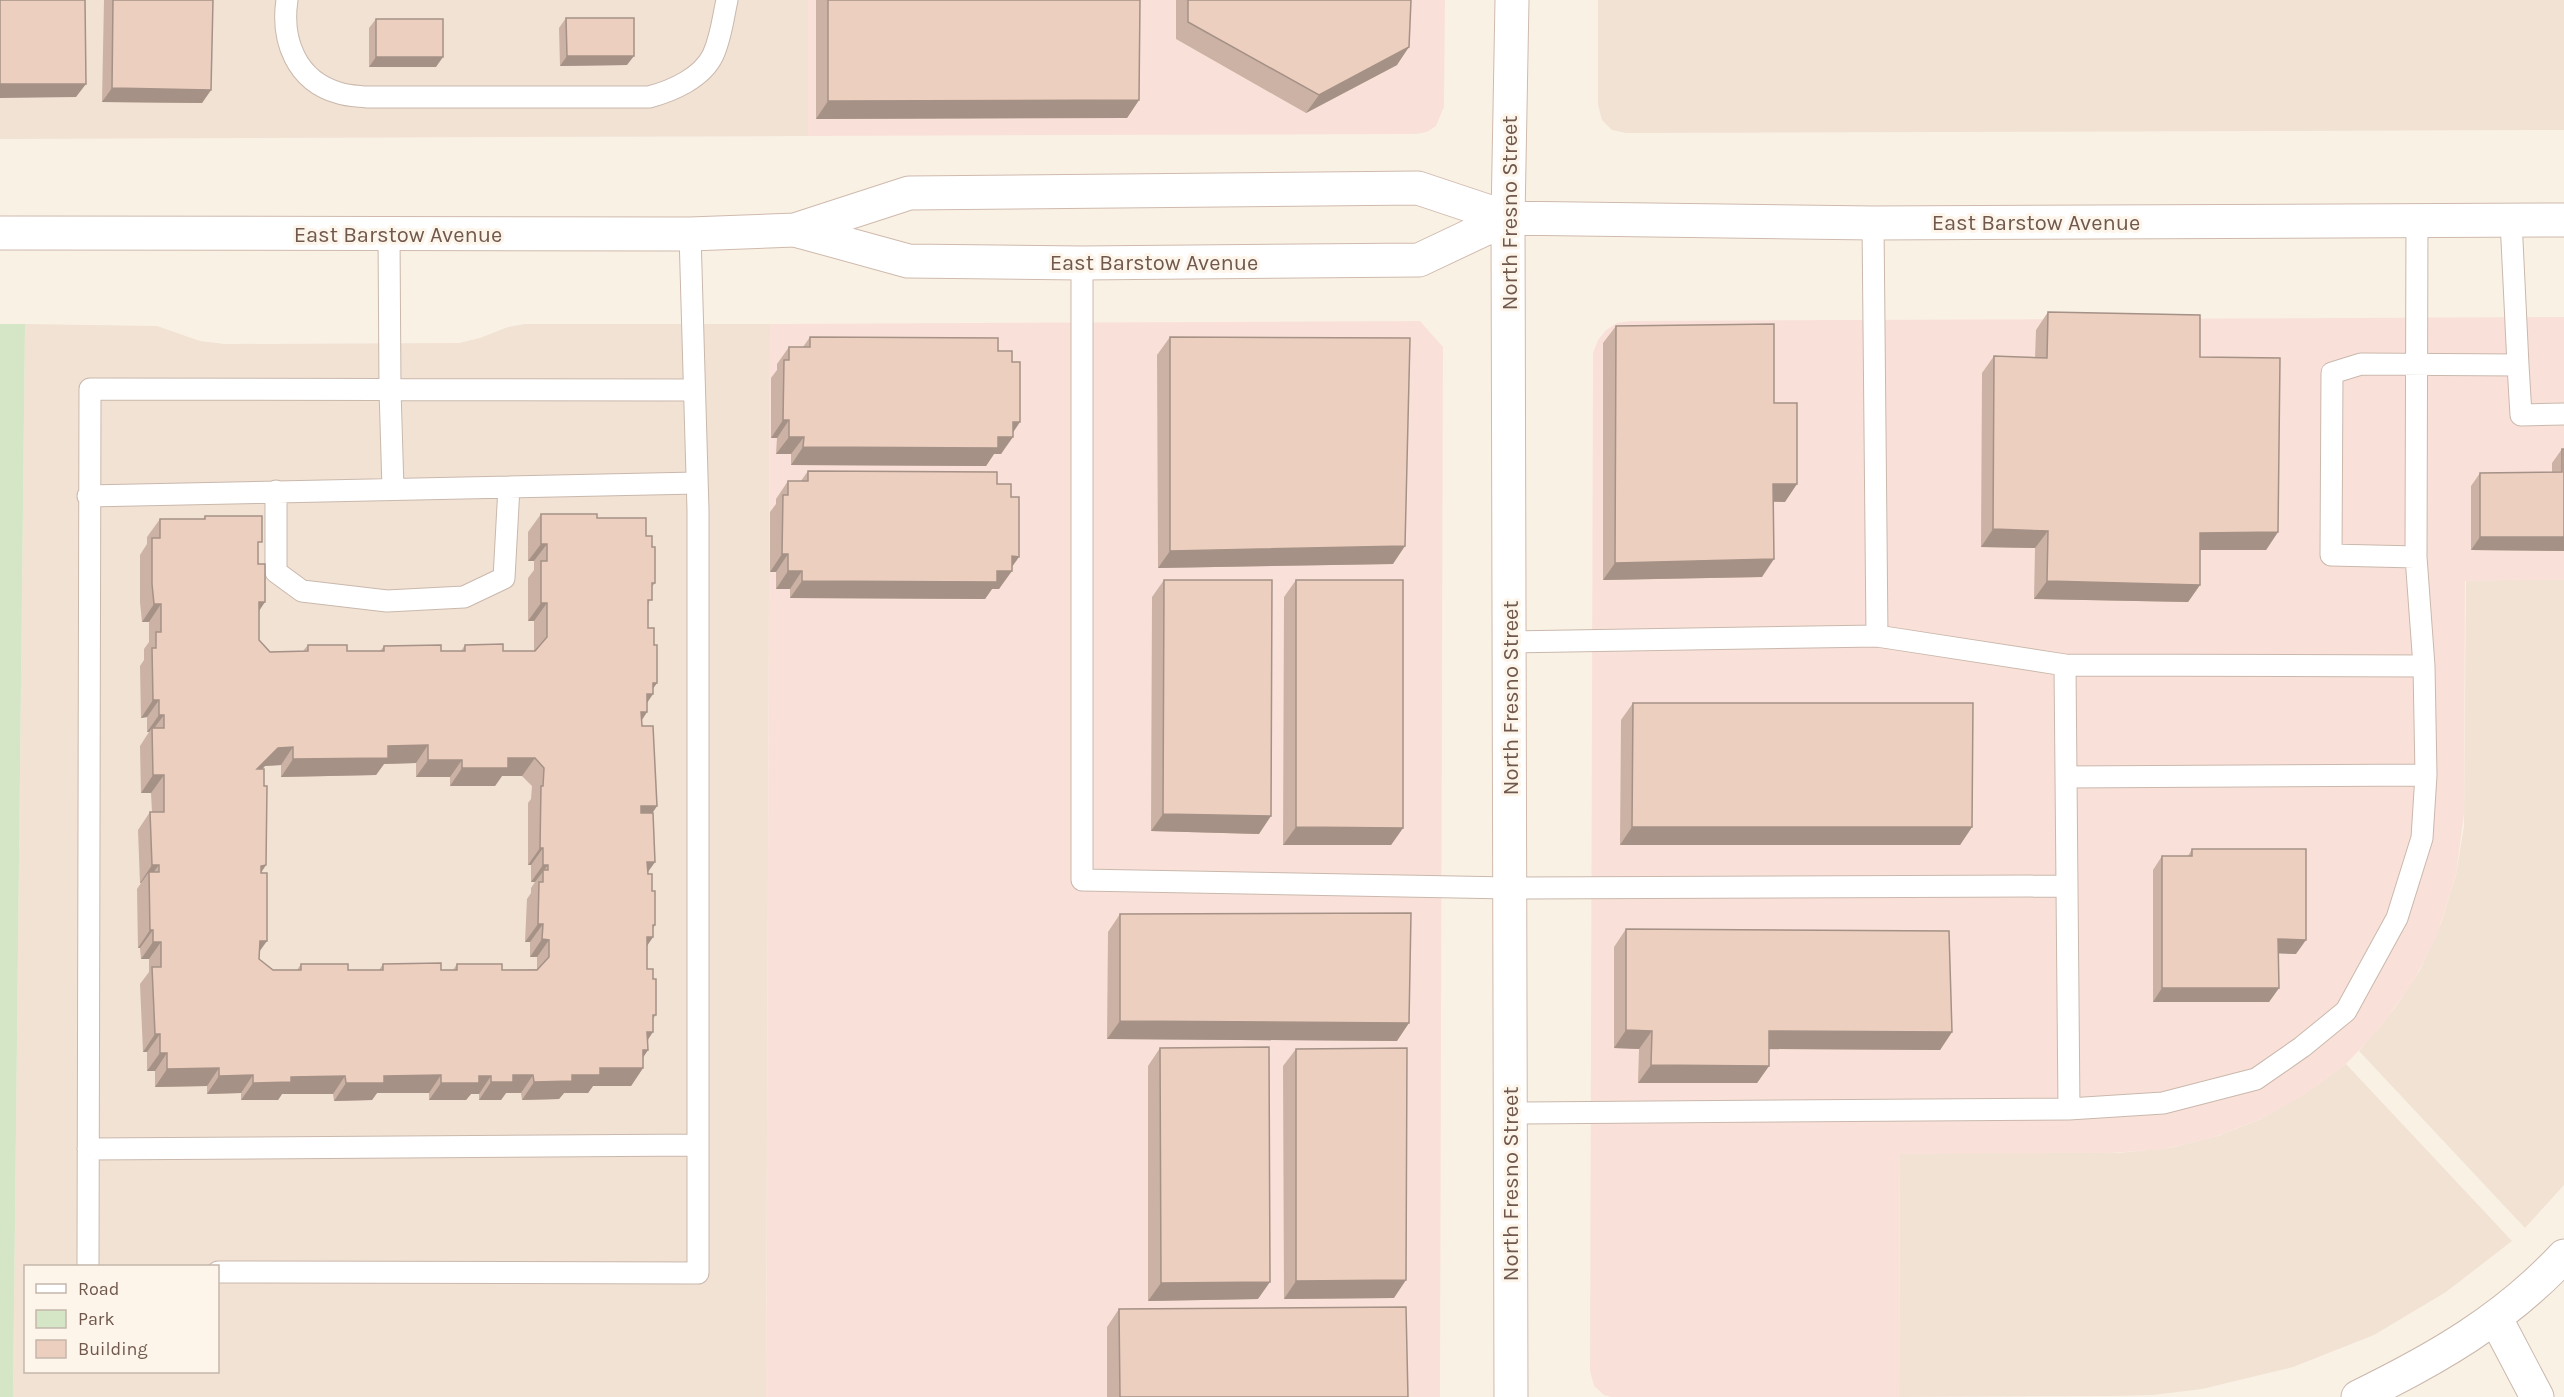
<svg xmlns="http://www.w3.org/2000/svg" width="2564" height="1397" viewBox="0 0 2564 1397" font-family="Karla,sans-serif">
<rect width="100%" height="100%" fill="#faf1e5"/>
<path fill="#f1e2d4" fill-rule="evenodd" d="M 0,0 L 808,0 L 808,136 L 0,139 Z
M 1598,0 L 2564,0 L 2564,130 L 1626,133 L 1612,130 L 1602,120 L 1598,105 Z
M 25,324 L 157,326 L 200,341 L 225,344 L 459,343 L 480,338 L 508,327 L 525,324 L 770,324 L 766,1397 L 13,1397 ZM 26,1266 L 218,1266 L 218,1372 L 26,1372 Z
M 2466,580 L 2564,580 L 2564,1185 L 2525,1228 L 2359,1051 L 2395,1008 L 2420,970 L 2441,924 L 2456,875 L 2464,826 Z
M 2346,1064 L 2512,1241 L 2446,1292 L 2374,1335 L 2293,1367 L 2202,1389 L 2153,1395 L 2111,1396 L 1899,1397 L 1900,1153 L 2117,1153 L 2170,1148 L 2218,1136 L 2261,1119 L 2309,1091 Z"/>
<path fill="#f9e1d9" d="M 808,0 L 1445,0 L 1444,107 L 1436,126 L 1427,132 L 1416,134 L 808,136 Z
M 2564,317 L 2564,580 L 2465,581 L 2464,814 L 2456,875 L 2437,936 L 2413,982 L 2380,1028 L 2346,1064 L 2304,1095 L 2261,1119 L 2212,1138 L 2164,1149 L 2111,1153 L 1900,1154 L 1899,1397 L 1611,1397 L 1604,1395 L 1594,1386 L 1590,1371 L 1593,353 L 1598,340 L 1606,330 L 1617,323 L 1631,321 Z
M 1420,321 L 1443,347 L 1440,1397 L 766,1397 L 770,324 Z"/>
<path fill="#d4e6c5" d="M 0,324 L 25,324 L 13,1397 L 0,1397 Z"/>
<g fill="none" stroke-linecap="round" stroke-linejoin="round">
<g stroke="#cab8ac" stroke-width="23">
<path id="service" d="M 287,0 C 281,40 296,81 339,93 C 347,96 358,96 367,97 L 649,97 C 672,91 702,78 713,55 C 721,38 723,18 727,0
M 2417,221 L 2416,557 L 2424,666
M 1873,223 L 1877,636
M 389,234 L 390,390 L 393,489
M 1082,263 L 1082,880 L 1509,888 L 2067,886
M 2518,365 L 2521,415 L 2564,414
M 276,491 L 276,572 L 302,591 L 387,601 L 464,597 L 504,578 L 509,487
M 88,496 L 697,483
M 2416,557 L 2331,555 L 2332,373 L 2361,364 L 2518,365 L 2511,220
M 1511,642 L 1877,636 L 2065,665
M 2066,777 L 2426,775
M 1511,1113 L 2069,1109 L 2163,1103 L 2256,1079 L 2302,1047 L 2346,1011 L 2397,918 L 2422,838 L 2426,775 L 2424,666 L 2065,665 L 2069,1109
M 88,1149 L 696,1145
M 88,1266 L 90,389 L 694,390
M 218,1272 L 698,1273 L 698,510 L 690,234"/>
</g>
<g stroke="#cab8ac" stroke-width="35">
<path id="minor" d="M 2496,1319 L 2537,1397
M 2358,1397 C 2436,1359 2504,1320 2564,1256"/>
</g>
<g stroke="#cfbaad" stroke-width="35">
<path id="secondary" d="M 795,230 L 908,261 L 1082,263 L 1419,260 L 1508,218
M 0,233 L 690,234 L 795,230 L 909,193 L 1418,188 L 1508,218 L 1873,223 L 2564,220
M 1511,1397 L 1508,218 L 1512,0"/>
</g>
<use href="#service" stroke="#fff" stroke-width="21"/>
<use href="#minor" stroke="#fff" stroke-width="33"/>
<use href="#secondary" stroke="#fff" stroke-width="33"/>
</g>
<path fill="#cbb2a4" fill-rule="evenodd" d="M 104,0 L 213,0 L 211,90 L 202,103 L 102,102 Z
M 816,0 L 1140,0 L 1139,100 L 1127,118 L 816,119 Z
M 1176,0 L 1411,0 L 1397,65 L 1306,113 L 1176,39 Z
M 566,18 L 627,65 L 560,66 L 559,28 Z
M 376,19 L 436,67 L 369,67 L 369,28 Z
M 2048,312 L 2200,357 L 2278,532 L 2266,550 L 2200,550 L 2200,585 L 2188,602 L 2034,599 L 2035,548 L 1981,547 L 1982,373 L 1994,356 L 2035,358 L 2036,330 Z
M 1616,326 L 1774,403 L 1785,502 L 1773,502 L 1762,577 L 1603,580 L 1603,343 Z
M 810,337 L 998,351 L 1013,433 L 1001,454 L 994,454 L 986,466 L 791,465 L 791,454 L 776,454 L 777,438 L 771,438 L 771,378 L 777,370 L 777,364 L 789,347 L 803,347 Z
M 1170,337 L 1393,564 L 1158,568 L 1157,355 Z
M 2562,449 L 2564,449 L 2564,551 L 2471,550 L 2471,486 L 2480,473 L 2552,472 L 2552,463 Z
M 808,471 L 997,484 L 1011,497 L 1012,567 L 999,589 L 992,589 L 985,599 L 790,598 L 790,589 L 776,589 L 776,572 L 770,572 L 770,512 L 776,504 L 776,499 L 788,481 L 801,481 Z
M 541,514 L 597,518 L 646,536 L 652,547 L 655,583 L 652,587 L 648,607 L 648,628 L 654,645 L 657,683 L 653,688 L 647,703 L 647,712 L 642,720 L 642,726 L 657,806 L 652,813 L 655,862 L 648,872 L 653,937 L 647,945 L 647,969 L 653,979 L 656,1015 L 653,1019 L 648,1041 L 648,1050 L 643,1057 L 643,1068 L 631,1086 L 593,1086 L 588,1093 L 564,1093 L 559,1099 L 522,1100 L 521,1093 L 506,1093 L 501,1100 L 479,1100 L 479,1094 L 471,1094 L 466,1100 L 429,1100 L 429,1093 L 377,1093 L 372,1100 L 334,1101 L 333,1094 L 282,1094 L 278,1100 L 241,1100 L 241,1093 L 207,1094 L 207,1086 L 155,1087 L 155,1071 L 147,1071 L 147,1052 L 143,1052 L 140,984 L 149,972 L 149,959 L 141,959 L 140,948 L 138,948 L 137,889 L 141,883 L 140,883 L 138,830 L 150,812 L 152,812 L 151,793 L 141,793 L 140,746 L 149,732 L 147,732 L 147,717 L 141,718 L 140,666 L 144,660 L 144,649 L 149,642 L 149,622 L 142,622 L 140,602 L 140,555 L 147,544 L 147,537 L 160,519 L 203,519 L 205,516 L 258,547 L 259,640 L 270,652 L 303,651 L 308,645 L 347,651 L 380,651 L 384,646 L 441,651 L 461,651 L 465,645 L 503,651 L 534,651 L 534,621 L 528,621 L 528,578 L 534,570 L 534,561 L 528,561 L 528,532 ZM 416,763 L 416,777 L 450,777 L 450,786 L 495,786 L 502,776 L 522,776 L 532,786 L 531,799 L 528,803 L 528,865 L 531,865 L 531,882 L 535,882 L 531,888 L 531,893 L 527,899 L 525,942 L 530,942 L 530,957 L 537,957 L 537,969 L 502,970 L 457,964 L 453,970 L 441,970 L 383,964 L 379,970 L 348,970 L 301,964 L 297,970 L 273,970 L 259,959 L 261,873 L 266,865 L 264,786 L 262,769 L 265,766 L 281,765 L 281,777 L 376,775 L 384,764 Z
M 1164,580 L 1259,834 L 1151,831 L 1152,597 Z
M 1296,580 L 1403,828 L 1391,845 L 1283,845 L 1284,597 Z
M 1633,703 L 1972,827 L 1960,845 L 1620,845 L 1621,720 Z
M 2192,849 L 2296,954 L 2278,953 L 2279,988 L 2269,1002 L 2153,1002 L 2153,870 L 2162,856 L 2188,856 Z
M 1120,914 L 1397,1041 L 1107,1039 L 1108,932 Z
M 1626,929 L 1952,1032 L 1940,1050 L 1769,1049 L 1769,1066 L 1757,1083 L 1638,1083 L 1639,1049 L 1614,1048 L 1614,947 Z
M 1160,1048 L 1258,1299 L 1148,1301 L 1148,1066 Z
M 1296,1049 L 1394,1298 L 1284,1299 L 1283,1066 Z
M 1119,1309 L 1408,1397 L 1107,1397 L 1107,1327 Z"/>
<path fill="#a59186" d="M 1409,47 L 1397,65 L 1306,113 L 1319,95 Z
M 567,56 L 634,56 L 627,65 L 560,66 Z
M 376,57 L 443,57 L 436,67 L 369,67 Z
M 0,84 L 86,84 L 76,97 L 0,98 Z
M 112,88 L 211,90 L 202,103 L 102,102 Z
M 1139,100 L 1127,118 L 816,119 L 828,101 Z
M 783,420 L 789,420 L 777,438 L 771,438 Z
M 1013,422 L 1020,422 L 1010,437 L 1013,437 L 1001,454 L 994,454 L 986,466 L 791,465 L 803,447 L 998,437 Z
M 789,437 L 804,437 L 791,454 L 776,454 Z
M 1773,484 L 1797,484 L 1785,502 L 1760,501 Z
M 1993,529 L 2048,531 L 2035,548 L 1981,547 Z
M 2278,532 L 2266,550 L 2188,550 L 2200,533 Z
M 2480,537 L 2564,537 L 2564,551 L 2471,550 Z
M 541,544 L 547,544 L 534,561 L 528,561 Z
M 1405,546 L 1393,564 L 1158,568 L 1170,551 Z
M 782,554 L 788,554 L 776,572 L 770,572 Z
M 1012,556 L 1019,557 L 1009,571 L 1012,571 L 999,589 L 992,589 L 985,599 L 790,598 L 802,581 L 997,571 Z
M 1774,559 L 1762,577 L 1603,580 L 1615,563 Z
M 788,571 L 802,571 L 790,589 L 776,589 Z
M 2047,581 L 2200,585 L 2188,602 L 2034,599 Z
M 259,602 L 265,602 L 253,620 Z
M 541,603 L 547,603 L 534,621 L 528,621 Z
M 154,604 L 161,604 L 149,622 L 142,622 Z
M 653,683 L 657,683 L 649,694 L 653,694 L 641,712 L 635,712 Z
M 153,700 L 159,700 L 147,717 L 141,718 Z
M 641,712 L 647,712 L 635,730 Z
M 159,715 L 164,715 L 152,731 L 152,728 L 149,732 L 147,732 Z
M 428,745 L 416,763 L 384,764 L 376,775 L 281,777 L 293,759 L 388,746 Z
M 293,747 L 281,765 L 265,766 L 245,787 L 257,769 L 278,748 Z
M 508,758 L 535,758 L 522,776 L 502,776 L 495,786 L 450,786 L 462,768 Z
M 428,760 L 462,760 L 450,777 L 416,777 Z
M 153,775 L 164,775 L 151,793 L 141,793 Z
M 641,806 L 657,806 L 645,824 L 628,824 Z
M 1163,814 L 1271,816 L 1259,834 L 1151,831 Z
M 1296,827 L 1403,828 L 1391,845 L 1283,845 Z
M 1632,827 L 1972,827 L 1960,845 L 1620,845 Z
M 540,848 L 543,848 L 531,865 L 528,865 Z
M 647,862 L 655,862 L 642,880 Z
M 152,865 L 159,865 L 149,878 L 149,872 L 141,883 L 140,883 Z
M 266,865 L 254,882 L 261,866 Z
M 543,865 L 548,865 L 535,882 L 531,882 Z
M 538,924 L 543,924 L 530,942 L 525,942 Z
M 653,925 L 655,925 L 647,937 L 653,937 L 641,955 L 635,955 Z
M 150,930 L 153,930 L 140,948 L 138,948 Z
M 542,939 L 549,940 L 537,957 L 530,957 Z
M 2278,939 L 2306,940 L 2296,954 L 2268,953 Z
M 260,941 L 267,941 L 254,959 Z
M 153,942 L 161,942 L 149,959 L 141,959 Z
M 2162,988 L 2279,988 L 2269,1002 L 2153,1002 Z
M 1120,1021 L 1409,1023 L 1397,1041 L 1107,1039 Z
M 1626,1030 L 1652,1031 L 1639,1049 L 1614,1048 Z
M 1769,1031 L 1952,1032 L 1940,1050 L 1757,1049 Z
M 647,1032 L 653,1032 L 641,1050 Z
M 155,1034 L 160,1034 L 147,1052 L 143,1052 Z
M 643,1050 L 648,1050 L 636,1068 Z
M 160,1053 L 167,1053 L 155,1071 L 147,1071 Z
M 1651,1065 L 1769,1066 L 1757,1083 L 1638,1083 Z
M 219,1068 L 207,1086 L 155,1087 L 167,1069 Z
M 600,1068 L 643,1068 L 631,1086 L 593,1086 L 588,1093 L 564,1093 L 559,1099 L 522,1100 L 534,1082 L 572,1075 Z
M 253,1075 L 241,1093 L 207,1094 L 219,1076 Z
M 441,1075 L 429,1093 L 377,1093 L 372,1100 L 334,1101 L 346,1083 L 384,1076 Z
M 513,1075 L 533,1075 L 521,1093 L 506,1093 L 501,1100 L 479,1100 L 491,1082 Z
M 345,1076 L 333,1094 L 282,1094 L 278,1100 L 241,1100 L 253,1083 L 291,1077 Z
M 479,1076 L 491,1076 L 479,1094 L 471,1094 L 466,1100 L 429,1100 L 441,1083 Z
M 1406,1280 L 1394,1298 L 1284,1299 L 1296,1281 Z
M 1270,1282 L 1258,1299 L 1148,1301 L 1161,1283 Z"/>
<path fill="#eccfbf" stroke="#a59186" stroke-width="1.5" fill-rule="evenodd" d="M 0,0 L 85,0 L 86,84 L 0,84 Z
M 113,0 L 213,0 L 211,90 L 112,88 Z
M 828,0 L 1140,0 L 1139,100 L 828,101 Z
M 1188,0 L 1411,0 L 1409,47 L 1319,95 L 1188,22 Z
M 566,18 L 634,18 L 634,56 L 567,56 Z
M 376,19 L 443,19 L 443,57 L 376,57 Z
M 2048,312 L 2200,315 L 2200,357 L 2280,358 L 2278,532 L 2200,533 L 2200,585 L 2047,581 L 2048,531 L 1993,529 L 1994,356 L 2047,358 Z
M 1774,324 L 1774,403 L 1797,403 L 1797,484 L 1773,484 L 1774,559 L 1615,563 L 1616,326 Z
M 810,337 L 998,338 L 998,351 L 1012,351 L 1012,362 L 1020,362 L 1020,422 L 1013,422 L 1013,437 L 998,437 L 998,448 L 803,447 L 804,437 L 789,437 L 789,420 L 783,420 L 784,360 L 789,360 L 789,347 L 810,347 Z
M 1170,337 L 1410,338 L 1405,546 L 1170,551 Z
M 2562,449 L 2564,449 L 2564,537 L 2480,537 L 2480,473 L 2562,472 Z
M 808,471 L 997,472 L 997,484 L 1011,484 L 1011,497 L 1019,497 L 1019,557 L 1012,556 L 1012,571 L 997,571 L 997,582 L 802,581 L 802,571 L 788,571 L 788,554 L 782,554 L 783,495 L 788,495 L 788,481 L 808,481 Z
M 541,514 L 597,514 L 597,518 L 646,518 L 646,536 L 652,536 L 652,547 L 655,547 L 655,583 L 652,583 L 652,600 L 648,600 L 648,628 L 654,628 L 654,645 L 657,645 L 657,683 L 653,683 L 653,694 L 647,694 L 647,712 L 641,712 L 642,726 L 653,726 L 657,806 L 641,806 L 641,813 L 653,813 L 655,862 L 647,862 L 648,874 L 652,874 L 652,891 L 655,891 L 655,925 L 653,925 L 653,937 L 647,937 L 647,969 L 653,969 L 653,979 L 656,979 L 656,1015 L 653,1015 L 653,1032 L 647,1032 L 648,1050 L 643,1050 L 643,1068 L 600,1068 L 600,1075 L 572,1075 L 572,1081 L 534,1082 L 533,1075 L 513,1075 L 513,1082 L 491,1082 L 491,1076 L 479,1076 L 479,1083 L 441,1083 L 441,1075 L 384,1076 L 384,1083 L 346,1083 L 345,1076 L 291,1077 L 291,1082 L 253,1083 L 253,1075 L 219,1076 L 219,1068 L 167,1069 L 167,1053 L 160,1053 L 160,1034 L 155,1034 L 152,967 L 161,967 L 161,942 L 153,942 L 153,930 L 150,930 L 149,872 L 159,872 L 159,865 L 152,865 L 150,812 L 164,812 L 164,775 L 153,775 L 152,728 L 164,728 L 164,715 L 159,715 L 159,700 L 153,700 L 152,648 L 156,648 L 156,632 L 161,632 L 161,604 L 154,604 L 152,584 L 152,538 L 160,538 L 160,519 L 205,519 L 205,516 L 262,516 L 262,542 L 258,542 L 258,564 L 265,564 L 265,602 L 259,602 L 259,640 L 270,652 L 308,651 L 308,645 L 347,645 L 347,651 L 384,651 L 384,646 L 441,645 L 441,651 L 465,651 L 465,645 L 503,644 L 503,651 L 535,651 L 547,637 L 547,603 L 541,603 L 541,561 L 547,561 L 547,544 L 541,544 ZM 428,745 L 428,760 L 462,760 L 462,768 L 508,768 L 508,758 L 535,758 L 544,768 L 543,786 L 541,786 L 540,848 L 543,848 L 543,865 L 548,865 L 548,870 L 543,870 L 543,882 L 539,882 L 538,924 L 543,924 L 542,939 L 549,940 L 549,957 L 537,970 L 502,970 L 502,964 L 457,964 L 457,970 L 441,970 L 441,963 L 383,964 L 383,970 L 348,970 L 348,964 L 301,964 L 301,970 L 273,970 L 259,959 L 260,941 L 267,941 L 267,873 L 261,873 L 261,866 L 266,865 L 267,786 L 264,786 L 264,769 L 257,769 L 278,748 L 293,747 L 293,759 L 388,758 L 388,746 Z
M 1164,580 L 1272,580 L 1271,816 L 1163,814 Z
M 1296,580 L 1403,580 L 1403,828 L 1296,827 Z
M 1633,703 L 1973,703 L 1972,827 L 1632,827 Z
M 2192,849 L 2306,849 L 2306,940 L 2278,939 L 2279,988 L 2162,988 L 2162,856 L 2192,856 Z
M 1411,913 L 1409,1023 L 1120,1021 L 1120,914 Z
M 1626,929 L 1949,931 L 1952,1032 L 1769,1031 L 1769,1066 L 1651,1065 L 1652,1031 L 1626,1030 Z
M 1269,1047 L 1270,1282 L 1161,1283 L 1160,1048 Z
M 1407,1048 L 1406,1280 L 1296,1281 L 1296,1049 Z
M 1406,1307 L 1408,1397 L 1120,1397 L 1119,1309 Z"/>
<g text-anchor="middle" stroke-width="6" stroke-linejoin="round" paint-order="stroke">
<g font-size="22" fill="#70584d" stroke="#fdf5ea">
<text transform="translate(1509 213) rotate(-90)" y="8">North Fresno Street</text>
<text x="2036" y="230">East Barstow Avenue</text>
<text x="398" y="242">East Barstow Avenue</text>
<text x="1154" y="270">East Barstow Avenue</text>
<text transform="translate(1510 698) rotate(-90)" y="8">North Fresno Street</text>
<text transform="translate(1510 1184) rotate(-90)" y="8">North Fresno Street</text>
</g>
</g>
<rect x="24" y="1265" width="195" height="108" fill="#fdf5ea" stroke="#c5b6ab" stroke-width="1.5"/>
<rect x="36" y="1284" width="30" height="9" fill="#ffffff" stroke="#c5b6ab" stroke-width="1.5"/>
<text x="78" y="1295" font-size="18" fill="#70584d">Road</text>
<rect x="36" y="1310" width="30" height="18" fill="#d4e6c5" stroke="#c5b6ab" stroke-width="1.5"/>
<text x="78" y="1325" font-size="18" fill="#70584d">Park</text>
<rect x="36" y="1340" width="30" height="18" fill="#eccfbf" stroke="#c5b6ab" stroke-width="1.5"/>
<text x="78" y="1355" font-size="18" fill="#70584d">Building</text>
</svg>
